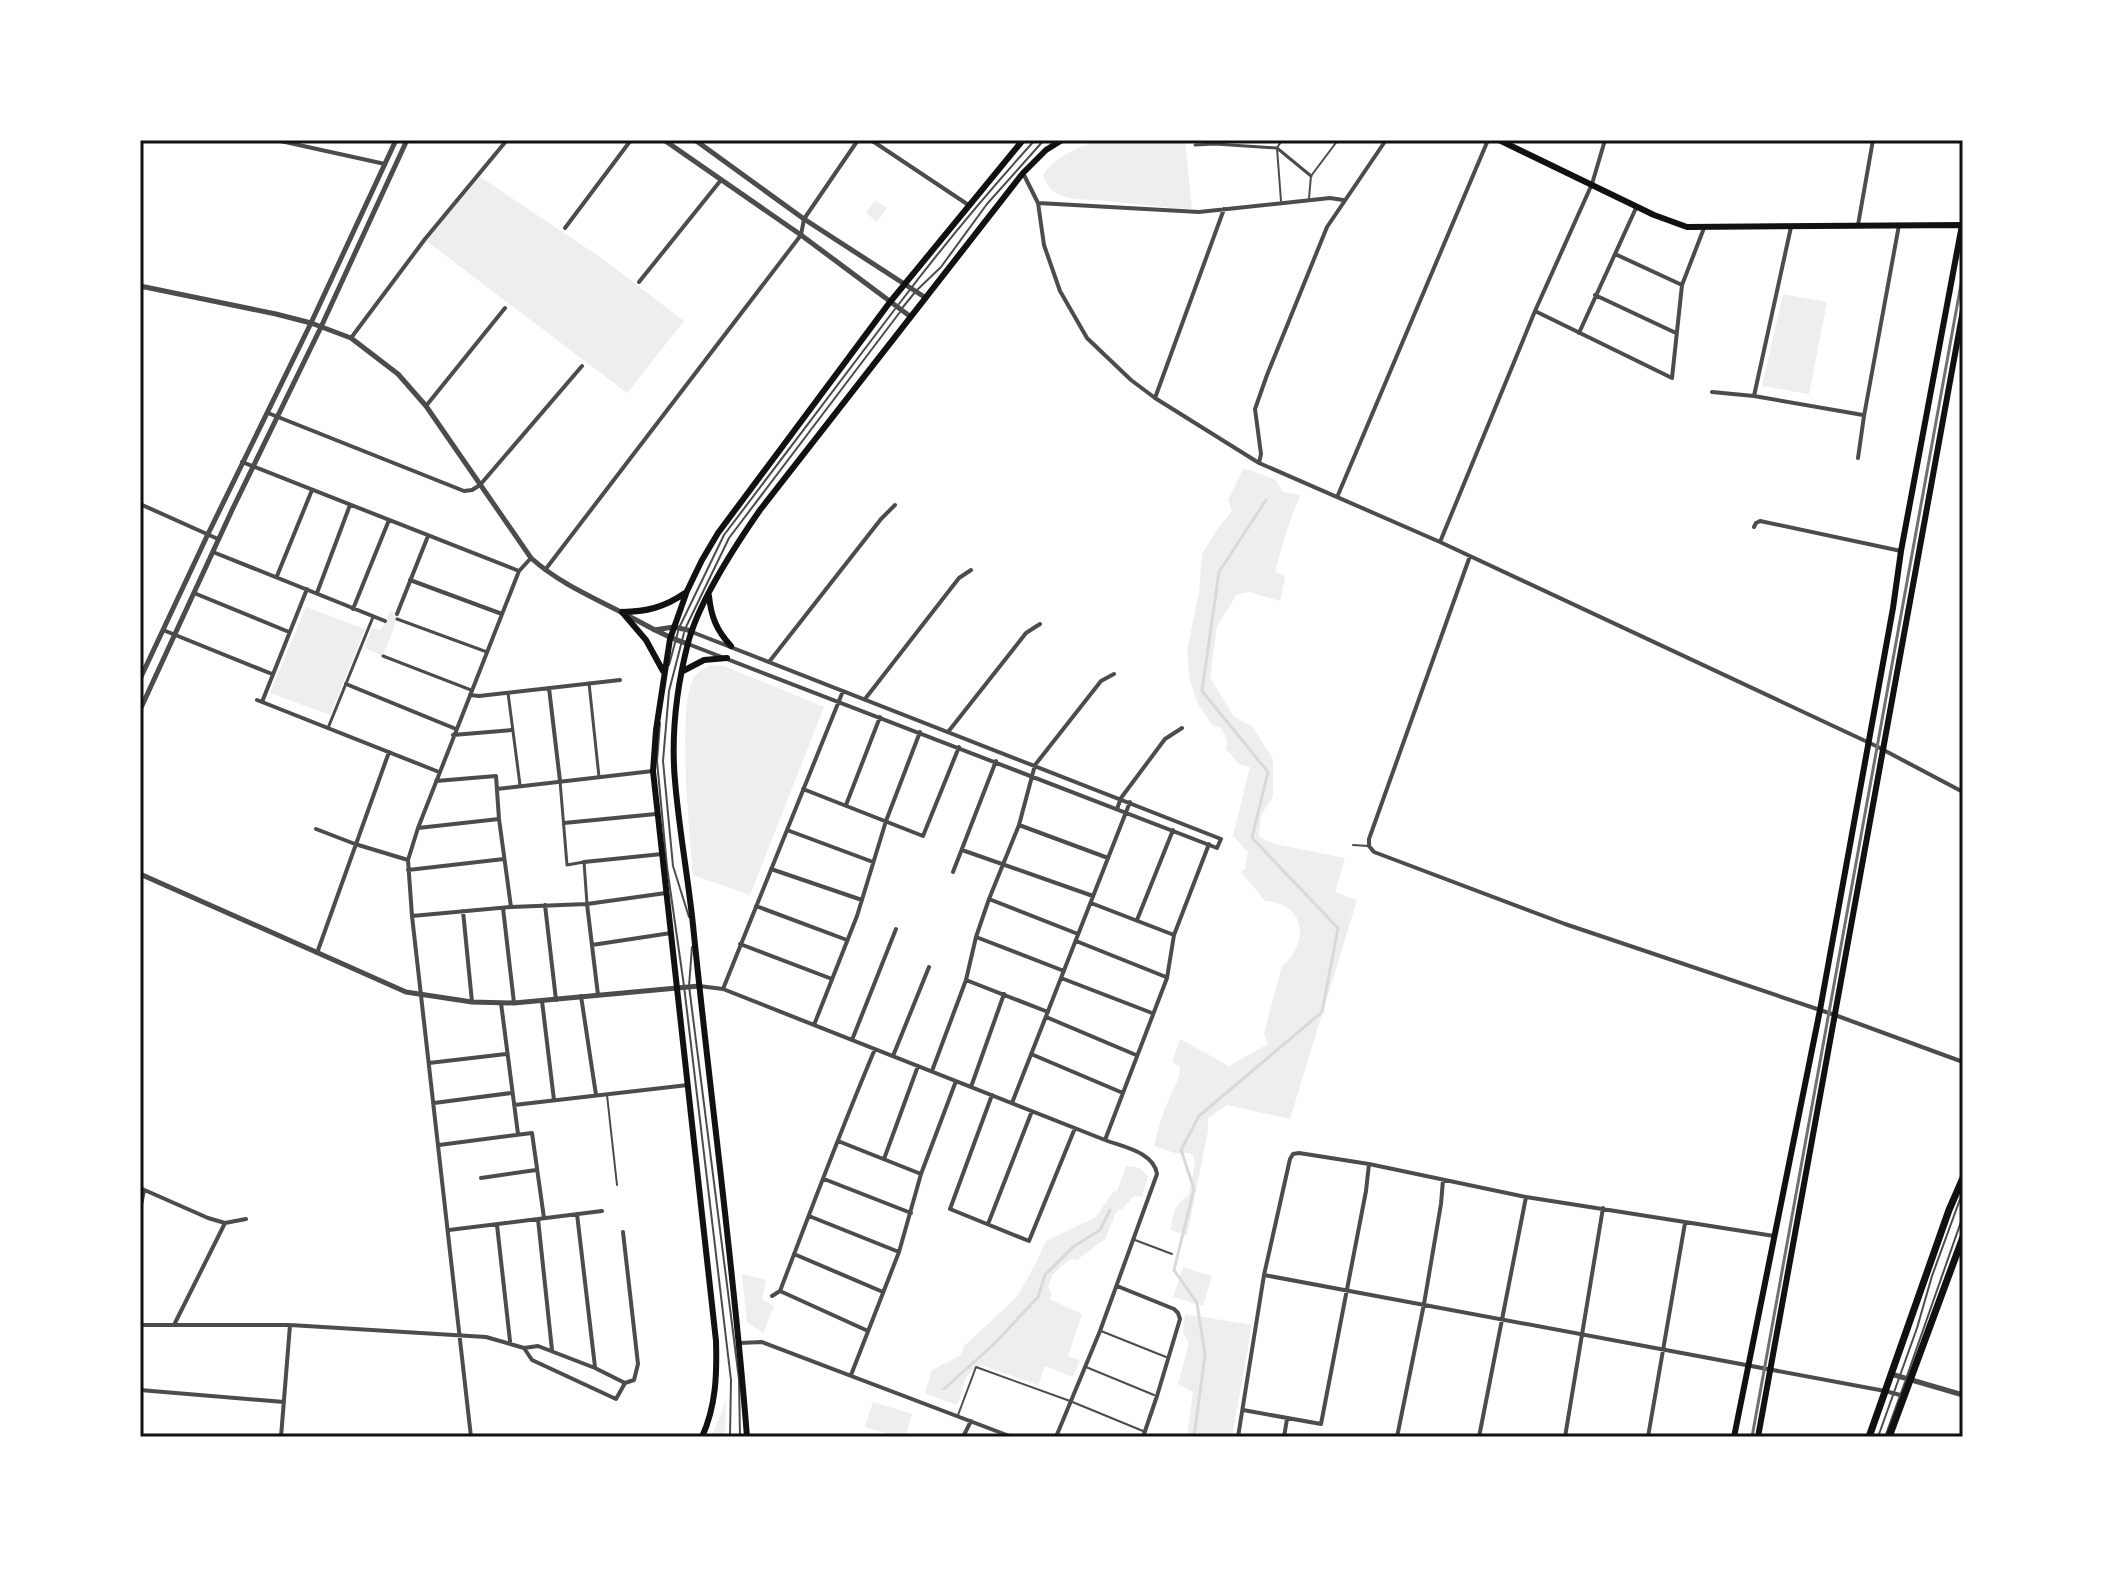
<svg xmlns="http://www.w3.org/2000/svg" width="2103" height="1577" viewBox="0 0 2103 1577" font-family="'DM Sans',sans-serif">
<rect width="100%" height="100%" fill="#fff"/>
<path fill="#eee" d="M 1097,140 L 1185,140 L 1192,209 C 1164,208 1137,204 1109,201 C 1091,199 1069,202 1053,191 C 1047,186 1046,181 1043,175 C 1055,156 1078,149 1097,140 Z
M 479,176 L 600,257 L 684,321 L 627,393 L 425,240 Z
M 875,200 L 887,208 L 877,222 L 866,213 Z
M 1783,294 L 1827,302 L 1809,394 L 1762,386 Z
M 1243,469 L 1253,471 L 1276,480 L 1283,492 L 1300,495 L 1288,527 L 1275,571 L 1285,577 L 1280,601 L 1249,592 L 1237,594 L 1217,626 L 1210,677 L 1234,717 L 1252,726 L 1273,759 L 1273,797 L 1261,815 L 1259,837 L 1275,844 L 1345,858 L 1335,892 L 1357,900 L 1290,1119 L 1227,1105 L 1208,1118 L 1208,1131 L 1187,1236 L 1171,1230 C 1173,1212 1174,1205 1189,1195 L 1195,1163 L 1193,1156 L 1189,1153 L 1175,1153 L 1154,1146 C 1158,1129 1162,1114 1169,1099 C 1174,1087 1180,1080 1180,1067 L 1172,1062 L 1180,1039 L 1229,1066 L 1268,1044 L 1264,1034 L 1282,966 C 1309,944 1307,903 1265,901 L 1241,872 L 1245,869 L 1248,852 L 1233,836 L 1250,767 L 1239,764 L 1226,749 L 1227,741 L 1221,728 L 1213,726 L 1198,704 L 1190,681 L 1187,651 L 1199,592 L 1202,554 L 1216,531 L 1232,511 L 1228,500 Z
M 306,607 L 365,629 L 330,715 L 270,693 Z
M 390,611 L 399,614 L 383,656 L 364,648 L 372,628 L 381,630 Z
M 710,665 L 724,666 L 824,707 L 750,895 L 693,875 C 690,841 676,699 695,676 C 698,672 706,668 710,665 Z
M 1126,1166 L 1140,1168 L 1148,1176 L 1142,1197 L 1134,1196 L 1122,1209 L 1117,1211 L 1105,1239 L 1077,1260 L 1070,1259 L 1053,1274 L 1048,1287 L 1052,1295 L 1049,1299 L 1082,1314 L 1068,1356 L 1080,1360 L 1073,1377 L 1045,1366 L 1038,1385 L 981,1365 C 957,1379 967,1389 956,1405 L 925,1393 L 932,1370 L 961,1355 L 964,1346 L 1017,1297 L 1036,1263 L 1046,1241 L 1096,1217 L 1113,1192 L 1117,1191 Z
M 1183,1267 L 1212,1276 L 1203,1306 L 1173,1297 Z
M 742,1274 L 766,1280 L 762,1299 L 774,1306 L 763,1333 L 747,1322 Z
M 1185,1314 L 1252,1325 L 1232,1437 L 1187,1437 L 1193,1392 L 1178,1384 L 1189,1343 L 1183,1332 Z
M 726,1401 L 725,1437 L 711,1437 L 712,1436 Z
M 873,1402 L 912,1414 L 905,1437 L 898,1437 L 865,1427 Z"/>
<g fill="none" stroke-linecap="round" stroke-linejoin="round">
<path stroke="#d9d9d9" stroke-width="3" d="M 944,1389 L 994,1344 L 1038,1297 L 1045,1275 L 1073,1247 L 1100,1230 L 1110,1210
M 1194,1437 L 1205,1355 L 1197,1303 L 1174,1270 L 1194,1189 L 1181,1150 L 1199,1116 L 1322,1012 L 1338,928 L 1252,838 L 1268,772 L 1202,691 L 1219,572 L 1266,500"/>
<path stroke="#4c4c4c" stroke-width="2" d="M 1309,198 L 1311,176 L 1338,140
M 1281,201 L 1277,148 L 1282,140
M 899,304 C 942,247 987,193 1035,140
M 903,307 L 916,291 L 941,267 L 987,204 L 1044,140
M 686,627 L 729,538 L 900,312
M 684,633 L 669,691 L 663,761 L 673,866 L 689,917
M 669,665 L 679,628 L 724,535 L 895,309
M 660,723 L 657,761 L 667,867 L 684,986 L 731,1380 L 730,1437
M 1353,845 L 1368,846
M 692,947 L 689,986 L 739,1379 L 740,1437
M 607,1095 L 617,1185
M 1135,1240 L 1172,1254
M 1101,1331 L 1166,1357
M 1086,1367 L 1154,1395
M 1907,1376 L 1963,1216
M 958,1415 L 976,1367 L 1070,1401 L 1143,1431
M 1878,1437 L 1917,1328 L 1932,1276 L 1963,1191
M 1885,1437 L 1905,1382"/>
<path stroke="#4c4c4c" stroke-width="3" d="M 1195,145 L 1215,144 L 1277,148 L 1311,176
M 397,619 L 487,652
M 383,656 L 471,690
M 589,683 L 599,777
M 508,693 L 520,785
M 328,728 L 373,617
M 560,781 L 567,865 L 584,862 L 587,904"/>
<path stroke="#4c4c4c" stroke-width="4" d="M 276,140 L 385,164
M 871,140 L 970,206
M 1023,173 L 1038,203 L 1044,245 L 1060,291 L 1087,338 L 1131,380 L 1155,398 L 1259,463 L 1440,542 L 1876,746 L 1963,792
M 1038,203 L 1199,212 L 1330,198 L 1343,200
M 1962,224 L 1963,203
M 1858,225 L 1873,140
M 565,228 L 631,140
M 1615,254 L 1682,285
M 639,282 L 721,180
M 1595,295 L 1676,333
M 1535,311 L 1672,378 L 1682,285 L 1704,228
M 1579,333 L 1636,208
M 351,338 L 425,239 L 507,140
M 1712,392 L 1754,396 L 1863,415
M 1754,396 L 1791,227
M 1155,398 L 1224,209
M 426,406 L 505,308
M 268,413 L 464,491 L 472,490 L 480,485 L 582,366
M 1858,458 L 1864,416 L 1899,225
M 242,462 L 519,571
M 1259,463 L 1261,454 L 1255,409 L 1267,375 L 1327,227 L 1386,140
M 1338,495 L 1488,140
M 140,504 L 218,539
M 1754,527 L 1756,523 L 1760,521 L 1901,551
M 1440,542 L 1535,311 L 1592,184 L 1605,140
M 213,552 L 385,621
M 1470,556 L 1369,839 L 1369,846 L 1374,852 L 1565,924 L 1835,1015 L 1963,1062
M 545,570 L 801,235 L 804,219 L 858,140
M 277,576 L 312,490
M 410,580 L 502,614
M 194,593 L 289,632
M 317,593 L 350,505
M 353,609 L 389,520
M 397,614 L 428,536
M 163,630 L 272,674
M 688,644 L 1217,848 L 1221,839 L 692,632
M 769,662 L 881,519 L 895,505
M 346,684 L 456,729
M 549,688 L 560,781
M 470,695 L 479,696 L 620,680
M 865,699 L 959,578 L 971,570
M 257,700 L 439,772
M 262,702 L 307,589
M 948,732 L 1026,633 L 1040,624
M 453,735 L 512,730
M 436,781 L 496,776 L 499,819 L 511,907
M 497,789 L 653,771
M 803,789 L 923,836 L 959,747
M 846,805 L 880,717
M 1117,809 L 1121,798 L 1165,739 L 1182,728
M 564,823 L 656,814
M 1019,825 L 1108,858
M 418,828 L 499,819
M 316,829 L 355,844 L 408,860
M 787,830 L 873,862
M 962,850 L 1093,896
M 584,862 L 662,854
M 771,869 L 862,900
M 408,870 L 504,859
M 953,872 L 996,761
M 989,899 L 1078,934
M 1091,903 L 1174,935
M 587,904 L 598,995
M 545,905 L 556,1000
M 756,906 L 847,940
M 503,908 L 514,1003
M 463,911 L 472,1002
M 412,916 L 511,907 L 587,904 L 666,893
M 1137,920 L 1173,830
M 976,937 L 1064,971
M 1076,941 L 1166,977
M 740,944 L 832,979
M 592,945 L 671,933
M 317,953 L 389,752
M 1061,978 L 1152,1013
M 966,980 L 1048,1012
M 699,986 L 723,989 L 1105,1140 C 1123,1147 1154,1152 1157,1174 L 1100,1331 L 1056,1437
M 723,989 L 843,691
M 581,996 L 596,1095
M 542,1001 L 554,1100
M 501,1003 L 518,1134
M 1046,1017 L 1136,1055
M 814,1025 L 857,916 L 886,821 L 920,732
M 852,1040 L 896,929
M 1031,1054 L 1123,1093
M 893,1056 L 929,967
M 429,1063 L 506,1054
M 932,1071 L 966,980 L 976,937 L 989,899 L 1019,825 L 1035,765 L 1101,681 L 1114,674
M 971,1087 L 1004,994
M 992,1095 L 950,1209 L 1029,1241 L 1075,1128
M 434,1103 L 511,1093
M 1012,1103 L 1130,802
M 514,1105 L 688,1085
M 1105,1140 L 1167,978 L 1174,935 L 1209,844
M 838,1141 L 921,1174
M 439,1145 L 532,1133 L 544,1218
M 884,1159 L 918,1066
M 481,1178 L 536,1170
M 824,1179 L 911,1213
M 140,1188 L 208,1218 L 225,1223 L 246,1219
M 140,1210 L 144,1190
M 577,1214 L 595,1367
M 809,1216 L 899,1252
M 538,1219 L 552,1350
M 988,1224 L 1032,1111
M 497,1225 L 510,1341
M 449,1230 L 602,1211
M 794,1254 L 883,1292
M 1264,1275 L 1885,1391 L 1904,1396
M 1117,1286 L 1174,1309 L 1178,1313 L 1180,1319 L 1157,1396 L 1143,1437
M 780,1291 L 868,1331
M 772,1296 L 780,1291 C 811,1210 841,1129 875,1049
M 140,1325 L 290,1325 L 486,1337 L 524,1348 L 538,1346 L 595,1368 L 625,1383
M 174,1325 L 225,1223
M 740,1343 L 762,1342 L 1012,1437
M 524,1348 L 532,1360 L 616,1399 L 625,1383 L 634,1380 L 638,1364 L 623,1232
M 851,1375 L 899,1252 L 921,1174 L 956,1081
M 140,1390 L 284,1402
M 1243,1410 L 1321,1424 L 1366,1191 L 1369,1164
M 281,1437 L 290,1325
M 471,1437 L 412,916 L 408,860 L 418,828 L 519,571 L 531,558
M 963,1437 L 971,1421
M 1238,1437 L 1264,1275 L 1290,1159 L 1293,1154 L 1299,1153 L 1369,1164 L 1526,1197 L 1774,1236
M 1284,1437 L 1287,1419
M 1397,1437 L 1424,1304 L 1441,1204 L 1443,1180
M 1479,1437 L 1526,1197
M 1565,1437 L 1603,1208
M 1648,1437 L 1685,1223"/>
<path stroke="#4c4c4c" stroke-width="5" d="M 664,140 L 801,235 L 911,317
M 695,140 L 804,219 L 926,298
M 140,286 L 276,314 L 311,323 L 351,338 L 398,374 L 426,406 L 531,558 C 559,583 592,597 625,614 C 646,625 665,637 688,644
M 654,630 L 674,627 L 692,631
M 140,679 L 208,534 L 311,323 L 396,140
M 140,710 L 233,508 L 321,327 L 407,140
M 140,874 L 406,992 L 472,1002 L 514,1003 L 699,986
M 1891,1374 L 1963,1395"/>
<path stroke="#111" stroke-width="6" d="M 1499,140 L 1654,215 L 1687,227 L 1963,225
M 709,596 C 711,617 717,631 731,646
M 622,612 L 646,640 L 663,671
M 622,612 C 646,612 665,607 685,593
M 683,671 L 704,660 L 727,658
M 702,1437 C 716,1406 717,1375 716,1341 L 653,771 L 656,730 L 670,639 L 687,591 L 702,560 L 718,533 L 890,302 L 1023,140
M 747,1437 C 734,1266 710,1096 693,925 C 688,877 679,829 675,781 C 671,736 677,686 688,643 C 699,601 735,546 760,510 L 1023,173 L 1046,150 L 1062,140
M 1734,1437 L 1820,1010 L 1893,608 L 1901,551 L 1962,225
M 1758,1437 L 1963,310"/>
<path stroke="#111" stroke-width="7" d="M 1869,1437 L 1949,1210 L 1963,1178
M 1889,1437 L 1963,1237"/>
<path stroke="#707070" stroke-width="3" d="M 1752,1437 L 1963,273"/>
</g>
<rect width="2103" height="1577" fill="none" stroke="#ffffff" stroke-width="284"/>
<rect x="142" y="142" width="1819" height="1293" fill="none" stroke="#111" stroke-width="3"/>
</svg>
